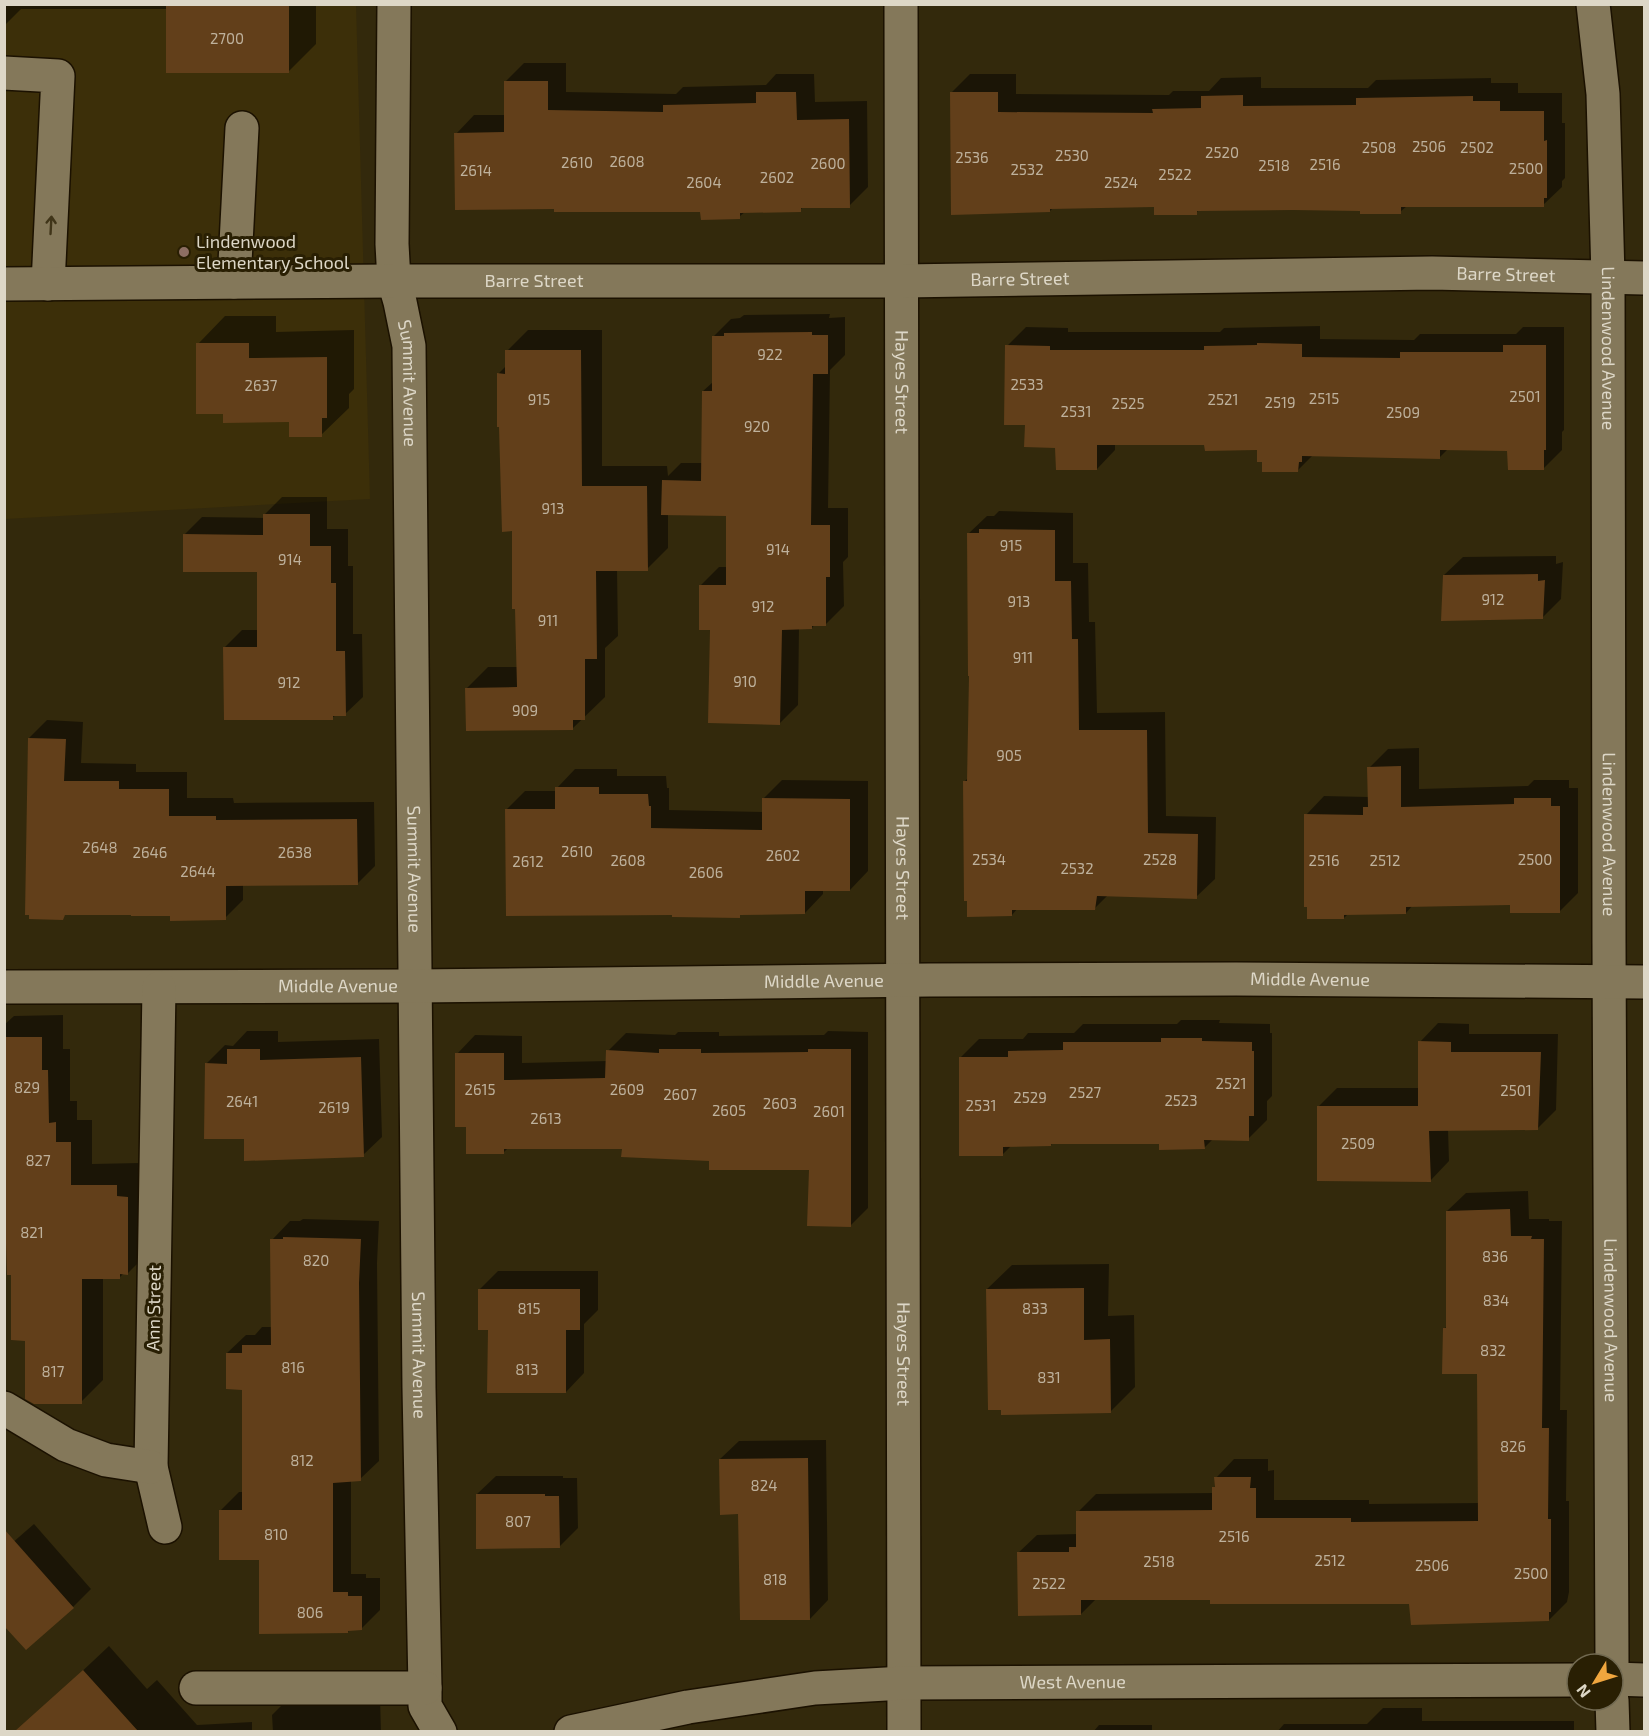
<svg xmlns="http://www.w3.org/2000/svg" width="1649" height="1736" viewBox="0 0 1649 1736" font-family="'Exo 2',sans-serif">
<rect width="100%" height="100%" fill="#33290c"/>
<path fill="#3c2f09" d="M 5,5 L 356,5 L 370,499 L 5,519 Z"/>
<path fill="#0007" d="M 4,4 L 316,4 L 316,44 L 288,72 L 167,9 L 21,9 L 4,26 Z
M 524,63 L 566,63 L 566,92 L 676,94 L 683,87 L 766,85 L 776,74 L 814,74 L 815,102 L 867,101 L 868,187 L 849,206 L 803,207 L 800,210 L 746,211 L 739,217 L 702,211 L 556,207 L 456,134 L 474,115 L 506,115 L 506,81 Z
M 970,74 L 1016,74 L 1016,94 L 1169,95 L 1173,91 L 1209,91 L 1221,78 L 1261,77 L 1261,88 L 1368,88 L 1376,80 L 1491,78 L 1491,83 L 1518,83 L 1518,93 L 1562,93 L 1562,123 L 1565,123 L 1565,178 L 1562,181 L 1562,187 L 1543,205 L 1407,206 L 1400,212 L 1362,209 L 1200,209 L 1196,213 L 1155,206 L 1053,208 L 1050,211 L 951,93 Z
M 830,314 L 829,318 L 845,317 L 845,355 L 830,370 L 828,508 L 848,508 L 848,557 L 843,562 L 844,606 L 826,624 L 815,624 L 812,628 L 799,628 L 798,705 L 780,723 L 711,628 L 700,586 L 719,567 L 727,567 L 728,514 L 668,514 L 668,548 L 647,569 L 617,569 L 618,636 L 605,648 L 605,697 L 572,729 L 467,688 L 488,667 L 518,667 L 513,530 L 498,374 L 507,365 L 507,351 L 528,330 L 602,330 L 602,466 L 667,466 L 668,476 L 681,463 L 703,463 L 703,391 L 713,382 L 713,337 L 731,319 L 740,318 L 744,315 Z
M 225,316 L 276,316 L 276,332 L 354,330 L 354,389 L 349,394 L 349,408 L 321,435 L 290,421 L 224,412 L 198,344 Z
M 1320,326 L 1320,339 L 1414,340 L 1420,334 L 1516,334 L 1523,327 L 1564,327 L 1564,430 L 1562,432 L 1562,450 L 1544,468 L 1509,450 L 1448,449 L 1440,457 L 1313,455 L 1298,470 L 1263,461 L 1258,449 L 1206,444 L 1115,443 L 1115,450 L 1097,469 L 1057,446 L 1026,423 L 1007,346 L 1026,327 L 1068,328 L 1068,332 L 1220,332 L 1224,328 Z
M 282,497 L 327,497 L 327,529 L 348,529 L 348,566 L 353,566 L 353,634 L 362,634 L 363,697 L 345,714 L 336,715 L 332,718 L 224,648 L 242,630 L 258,630 L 258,571 L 184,535 L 202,517 L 265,518 L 264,515 Z
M 999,511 L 1073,513 L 1073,563 L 1088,563 L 1089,622 L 1095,622 L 1097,713 L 1165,712 L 1166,816 L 1216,817 L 1215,879 L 1196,897 L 1108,895 L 1095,908 L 1018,908 L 1012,915 L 964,782 L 968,778 L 971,675 L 968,534 L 987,516 L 994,516 Z
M 1556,556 L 1556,564 L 1563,562 L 1561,599 L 1542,618 L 1444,575 L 1463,557 Z
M 47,720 L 83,722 L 81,763 L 136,764 L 136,772 L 187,772 L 187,798 L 233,798 L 234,803 L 374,802 L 375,866 L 357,884 L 243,884 L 243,900 L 225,918 L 172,915 L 67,913 L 62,918 L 29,738 Z
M 1419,748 L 1419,789 L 1528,786 L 1534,780 L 1569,780 L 1569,788 L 1578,788 L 1578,893 L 1559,912 L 1511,903 L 1413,905 L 1406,913 L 1348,914 L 1344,918 L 1306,815 L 1324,796 L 1369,797 L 1369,768 L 1388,749 Z
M 575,769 L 617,769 L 617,776 L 666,776 L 667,788 L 669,788 L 669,810 L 763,812 L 763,799 L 782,780 L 868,781 L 868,871 L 850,890 L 823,890 L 823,894 L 805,913 L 742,913 L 739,916 L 673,914 L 506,810 L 525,791 L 557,791 L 557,788 Z
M 63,1015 L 63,1049 L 70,1049 L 70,1101 L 77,1101 L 77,1120 L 92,1120 L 92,1164 L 139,1163 L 139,1175 L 150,1175 L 150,1251 L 128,1273 L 124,1273 L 119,1278 L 103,1278 L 103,1380 L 81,1402 L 27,1339 L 12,1274 L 8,1243 L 4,1243 L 4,1025 L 14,1016 Z
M 1181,1020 L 1220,1020 L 1219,1023 L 1270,1024 L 1270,1033 L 1272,1033 L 1272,1096 L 1267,1101 L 1267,1120 L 1248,1139 L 1213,1139 L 1204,1148 L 1160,1143 L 1053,1142 L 1051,1145 L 1012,1145 L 1003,1154 L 961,1057 L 979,1039 L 1023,1039 L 1028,1033 L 1074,1033 L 1083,1024 L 1177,1024 Z
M 1438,1023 L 1469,1024 L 1469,1034 L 1558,1034 L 1556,1110 L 1537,1129 L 1448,1129 L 1449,1161 L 1431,1180 L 1319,1106 L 1337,1088 L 1419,1088 L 1420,1042 Z
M 247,1031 L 278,1031 L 278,1042 L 379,1039 L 382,1137 L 363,1155 L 245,1138 L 206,1064 L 225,1045 L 233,1046 Z
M 828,1031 L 868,1032 L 868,1208 L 850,1226 L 810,1169 L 710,1160 L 624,1147 L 508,1148 L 503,1153 L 467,1126 L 457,1054 L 475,1035 L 522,1036 L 522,1063 L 607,1061 L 608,1051 L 626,1033 L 675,1035 L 678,1032 L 719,1032 L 719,1036 L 824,1035 Z
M 1528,1191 L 1529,1219 L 1549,1219 L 1549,1221 L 1562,1221 L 1560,1410 L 1567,1410 L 1566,1501 L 1569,1501 L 1569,1592 L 1567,1602 L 1549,1620 L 1410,1602 L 1212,1599 L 1096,1599 L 1081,1614 L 1018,1553 L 1037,1535 L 1078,1534 L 1078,1512 L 1096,1494 L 1214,1493 L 1216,1478 L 1234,1459 L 1268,1459 L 1268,1471 L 1274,1470 L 1274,1500 L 1369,1500 L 1369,1504 L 1479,1503 L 1479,1373 L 1444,1329 L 1448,1325 L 1447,1211 L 1466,1193 Z
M 303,1219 L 379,1221 L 377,1263 L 379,1461 L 360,1479 L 351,1480 L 351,1574 L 366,1574 L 366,1578 L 380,1578 L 380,1610 L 361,1629 L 350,1629 L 348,1632 L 220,1511 L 239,1492 L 244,1492 L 244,1388 L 227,1353 L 246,1335 L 255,1335 L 262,1327 L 272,1327 L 272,1240 L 290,1221 L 300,1221 Z
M 1109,1264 L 1108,1316 L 1134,1315 L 1135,1387 L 1110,1412 L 987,1289 L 1012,1265 Z
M 498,1271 L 598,1271 L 598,1310 L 584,1324 L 584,1373 L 566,1392 L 489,1329 L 480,1289 Z
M 826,1440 L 828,1600 L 810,1619 L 740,1513 L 720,1459 L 739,1441 Z
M 496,1476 L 563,1476 L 563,1478 L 577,1478 L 578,1528 L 559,1547 L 477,1494 Z
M 34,1524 L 91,1589 L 73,1607 L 4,1550 Z
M 109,1646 L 147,1689 L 157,1680 L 197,1725 L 252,1722 L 252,1732 L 33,1732 L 26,1724 Z
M 291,1696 L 380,1698 L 381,1732 L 273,1732 L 272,1715 Z
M 1383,1708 L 1422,1708 L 1422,1721 L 1574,1721 L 1574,1732 L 1277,1732 L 1284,1724 L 1367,1724 Z
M 1099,1725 L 1152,1725 L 1152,1732 L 1093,1732 Z"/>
<path fill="#623f1a" d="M 166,4 L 289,4 L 289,73 L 166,73 Z
M 504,81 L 548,81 L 548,110 L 663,112 L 663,105 L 756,103 L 756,92 L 796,92 L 797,120 L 849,119 L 850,208 L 801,208 L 801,212 L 740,213 L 740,219 L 701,220 L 700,212 L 554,212 L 554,209 L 455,210 L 454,133 L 504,132 Z
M 950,92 L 998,92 L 998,112 L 1153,113 L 1152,109 L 1201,108 L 1201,96 L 1243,95 L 1243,106 L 1356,105 L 1356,98 L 1473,96 L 1473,101 L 1500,101 L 1500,111 L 1544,111 L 1544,141 L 1547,140 L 1547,198 L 1544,198 L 1544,207 L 1401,207 L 1401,214 L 1360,214 L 1360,211 L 1293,210 L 1197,211 L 1197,215 L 1154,215 L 1154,207 L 1050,209 L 1050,212 L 951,215 Z
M 812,332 L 812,335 L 828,335 L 828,374 L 813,374 L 811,525 L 830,525 L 830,577 L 826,577 L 826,626 L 812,626 L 812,629 L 782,630 L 780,725 L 708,723 L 710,630 L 699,630 L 699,585 L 726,585 L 726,516 L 661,515 L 662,480 L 701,481 L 702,391 L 712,391 L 712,336 L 724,336 L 724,333 Z
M 196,343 L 249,343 L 249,358 L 327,357 L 327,418 L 322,418 L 322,437 L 289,437 L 289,422 L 223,423 L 223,414 L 196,414 Z
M 1257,343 L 1302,344 L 1302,357 L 1400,358 L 1400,352 L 1503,352 L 1503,345 L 1546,345 L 1546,450 L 1544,450 L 1544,470 L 1508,470 L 1507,451 L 1440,450 L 1440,459 L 1302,456 L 1302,462 L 1299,462 L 1298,472 L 1262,472 L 1262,462 L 1257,462 L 1257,450 L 1205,451 L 1204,445 L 1097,445 L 1097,470 L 1056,470 L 1055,448 L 1024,447 L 1025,425 L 1004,425 L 1005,345 L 1050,346 L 1050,350 L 1204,350 L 1204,346 L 1257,345 Z
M 505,350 L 581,350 L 582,486 L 647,486 L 648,571 L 596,571 L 597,659 L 585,659 L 585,720 L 573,720 L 573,730 L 466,731 L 465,688 L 517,687 L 515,609 L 512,609 L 512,531 L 502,532 L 499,427 L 497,427 L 497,373 L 505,374 Z
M 263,514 L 310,514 L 310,546 L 331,546 L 331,583 L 336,583 L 336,651 L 345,651 L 346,716 L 333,716 L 333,720 L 224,720 L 223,647 L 257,647 L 257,572 L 183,572 L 183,534 L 263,535 Z
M 979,529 L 1055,530 L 1055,581 L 1071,581 L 1072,639 L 1078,639 L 1079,730 L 1147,730 L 1148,833 L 1198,834 L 1197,899 L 1097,896 L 1095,910 L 1012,910 L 1012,916 L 967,917 L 967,901 L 964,901 L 963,781 L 967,781 L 969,676 L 968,676 L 967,533 L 979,533 Z
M 1538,574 L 1538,581 L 1545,580 L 1543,619 L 1441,621 L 1443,575 Z
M 28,738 L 66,739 L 64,781 L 119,781 L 119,789 L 169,789 L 169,816 L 216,816 L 216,820 L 357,819 L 358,885 L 226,886 L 226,920 L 170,921 L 170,916 L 131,916 L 131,915 L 65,915 L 63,920 L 29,919 L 29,915 L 25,915 Z
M 1401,766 L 1401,807 L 1514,804 L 1514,798 L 1551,798 L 1551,806 L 1560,806 L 1560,913 L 1510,913 L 1510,905 L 1406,907 L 1406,914 L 1344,915 L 1344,919 L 1307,919 L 1307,907 L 1304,907 L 1304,814 L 1363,815 L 1363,807 L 1368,807 L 1367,767 Z
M 555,787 L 599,787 L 599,794 L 648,794 L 649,806 L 651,806 L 651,828 L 762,830 L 762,798 L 850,799 L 850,891 L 805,891 L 805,914 L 740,915 L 740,918 L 672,917 L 672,915 L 506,916 L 505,809 L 555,809 Z
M 4,1037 L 42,1037 L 42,1070 L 48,1070 L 49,1123 L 56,1122 L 56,1142 L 71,1142 L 71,1185 L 117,1185 L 117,1196 L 128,1197 L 128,1275 L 120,1274 L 120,1279 L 82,1279 L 82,1404 L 34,1404 L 25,1399 L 25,1341 L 11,1340 L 11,1275 L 7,1275 L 6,1244 L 4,1244 Z
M 1161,1038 L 1202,1038 L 1202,1041 L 1252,1042 L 1252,1051 L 1254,1051 L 1254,1116 L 1249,1116 L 1249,1141 L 1204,1140 L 1205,1149 L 1159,1150 L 1159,1144 L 1051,1144 L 1051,1146 L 1003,1147 L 1003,1156 L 959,1156 L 959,1057 L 1008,1057 L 1008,1051 L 1063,1050 L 1063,1042 L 1161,1042 Z
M 1418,1041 L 1451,1042 L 1451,1052 L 1541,1052 L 1538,1130 L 1429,1131 L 1431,1182 L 1317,1181 L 1317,1106 L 1418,1106 Z
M 227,1049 L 260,1049 L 260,1060 L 361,1057 L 364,1157 L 244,1161 L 244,1139 L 204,1139 L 205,1063 L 227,1064 Z
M 659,1049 L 701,1049 L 701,1053 L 808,1052 L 808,1049 L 851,1049 L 851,1227 L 807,1226 L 809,1170 L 709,1170 L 709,1161 L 621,1157 L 622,1149 L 504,1149 L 504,1154 L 466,1154 L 466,1127 L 455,1127 L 455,1053 L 504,1053 L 504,1080 L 605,1078 L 606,1050 L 659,1053 Z
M 1510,1209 L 1511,1236 L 1532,1236 L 1531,1239 L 1544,1239 L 1542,1428 L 1549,1428 L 1548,1519 L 1551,1519 L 1551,1612 L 1549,1612 L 1549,1621 L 1411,1625 L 1409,1604 L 1210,1604 L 1210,1600 L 1081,1600 L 1081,1615 L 1018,1616 L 1017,1552 L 1069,1552 L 1069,1547 L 1076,1547 L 1076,1511 L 1212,1510 L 1212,1487 L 1215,1487 L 1214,1477 L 1251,1477 L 1250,1488 L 1256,1488 L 1256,1518 L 1351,1518 L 1351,1522 L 1478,1521 L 1477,1374 L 1442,1374 L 1443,1328 L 1446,1328 L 1446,1211 Z
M 283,1237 L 361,1239 L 359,1283 L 361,1481 L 333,1483 L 333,1592 L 348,1592 L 348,1596 L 362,1596 L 362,1630 L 348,1631 L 348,1633 L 259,1634 L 259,1560 L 219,1560 L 219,1510 L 242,1510 L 242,1390 L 226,1389 L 226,1353 L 242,1353 L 242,1345 L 271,1345 L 270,1239 L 283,1239 Z
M 1084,1288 L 1084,1340 L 1110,1339 L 1111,1413 L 1001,1415 L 1001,1410 L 988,1410 L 986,1289 Z
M 478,1289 L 580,1289 L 580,1330 L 566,1330 L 566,1393 L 487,1393 L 488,1330 L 478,1330 Z
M 808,1458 L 810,1620 L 740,1620 L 738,1514 L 720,1515 L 719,1459 Z
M 476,1494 L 545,1494 L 545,1496 L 559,1496 L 560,1548 L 476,1549 Z
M 4,1529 L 74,1608 L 26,1650 L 4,1626 Z
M 83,1670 L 138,1731 L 15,1731 Z"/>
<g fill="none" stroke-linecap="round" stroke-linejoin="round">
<g stroke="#1b1100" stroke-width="36">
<g id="minor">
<path id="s1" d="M 394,4 L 392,244 L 394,281 L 400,302 L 409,346 L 419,1388 L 425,1688 L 425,1706 L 440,1732"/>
<path id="s2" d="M 901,4 L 904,1732"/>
<path id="s3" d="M 1593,4 L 1603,94 L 1608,277 L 1609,943 L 1612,1664"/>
<path d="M 4,73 L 58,76 L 48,284"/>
<path d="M 234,282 L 242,128"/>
<path id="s4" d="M 4,284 L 394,281 L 902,281 L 1432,273 L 1644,278"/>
<path id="s5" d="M 4,987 L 416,986 L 929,980 L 1236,979 L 1644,982"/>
<path d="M 159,988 L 151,1467 L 165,1527"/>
<path d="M 4,1408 L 66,1445 L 106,1460 L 151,1467"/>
<path d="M 1613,1679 L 1644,1680"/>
<path d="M 196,1688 L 425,1688"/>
<path d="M 1612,1700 L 1613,1732"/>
<path id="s6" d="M 571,1732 L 688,1707 L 815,1688 L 904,1683 L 1577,1680"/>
</g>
</g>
<use href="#minor" stroke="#84785a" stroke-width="33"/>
</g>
<defs><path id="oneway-shaft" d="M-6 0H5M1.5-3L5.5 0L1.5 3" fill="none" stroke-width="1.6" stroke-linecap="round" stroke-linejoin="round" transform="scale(1.5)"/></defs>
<use stroke="#403519" href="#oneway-shaft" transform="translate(51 225) rotate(-87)"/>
<circle fill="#8d6e63" stroke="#291f03" stroke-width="2" cx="184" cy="252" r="6"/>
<g text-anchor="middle" stroke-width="6" stroke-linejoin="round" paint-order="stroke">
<g font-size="15" fill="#beb19c">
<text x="227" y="44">2700</text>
<text x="1429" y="152">2506</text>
<text x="1379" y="153">2508</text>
<text x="1477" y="153">2502</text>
<text x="1222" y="158">2520</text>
<text x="1072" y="161">2530</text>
<text x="972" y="163">2536</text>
<text x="627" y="167">2608</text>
<text x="577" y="168">2610</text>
<text x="828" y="169">2600</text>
<text x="1325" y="170">2516</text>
<text x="1274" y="171">2518</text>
<text x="1526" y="174">2500</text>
<text x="1027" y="175">2532</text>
<text x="476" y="176">2614</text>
<text x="1175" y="180">2522</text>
<text x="777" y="183">2602</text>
<text x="704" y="188">2604</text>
<text x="1121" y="188">2524</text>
<text x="770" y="360">922</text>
<text x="1027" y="390">2533</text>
<text x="261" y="391">2637</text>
<text x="1525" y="402">2501</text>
<text x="1324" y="404">2515</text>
<text x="539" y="405">915</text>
<text x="1223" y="405">2521</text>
<text x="1280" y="408">2519</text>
<text x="1128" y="409">2525</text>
<text x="1076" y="417">2531</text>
<text x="1403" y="418">2509</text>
<text x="757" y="432">920</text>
<text x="553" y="514">913</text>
<text x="1011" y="551">915</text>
<text x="778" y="555">914</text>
<text x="290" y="565">914</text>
<text x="1493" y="605">912</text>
<text x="1019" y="607">913</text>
<text x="763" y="612">912</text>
<text x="548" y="626">911</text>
<text x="1023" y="663">911</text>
<text x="745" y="687">910</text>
<text x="289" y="688">912</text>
<text x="525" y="716">909</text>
<text x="1009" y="761">905</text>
<text x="100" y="853">2648</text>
<text x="577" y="857">2610</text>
<text x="150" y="858">2646</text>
<text x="295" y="858">2638</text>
<text x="783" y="861">2602</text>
<text x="989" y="865">2534</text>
<text x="1160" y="865">2528</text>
<text x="1535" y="865">2500</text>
<text x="628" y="866">2608</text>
<text x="1324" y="866">2516</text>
<text x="1385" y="866">2512</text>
<text x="528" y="867">2612</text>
<text x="1077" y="874">2532</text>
<text x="198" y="877">2644</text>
<text x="706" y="878">2606</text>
<text x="1231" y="1089">2521</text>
<text x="27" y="1093">829</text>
<text x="480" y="1095">2615</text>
<text x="627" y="1095">2609</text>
<text x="1516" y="1096">2501</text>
<text x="1085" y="1098">2527</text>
<text x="680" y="1100">2607</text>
<text x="1030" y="1103">2529</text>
<text x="1181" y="1106">2523</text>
<text x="242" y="1107">2641</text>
<text x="780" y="1109">2603</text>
<text x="981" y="1111">2531</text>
<text x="334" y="1113">2619</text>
<text x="729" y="1116">2605</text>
<text x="829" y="1117">2601</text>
<text x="546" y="1124">2613</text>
<text x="1358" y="1149">2509</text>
<text x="38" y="1166">827</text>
<text x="32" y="1238">821</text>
<text x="1495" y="1262">836</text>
<text x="316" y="1266">820</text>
<text x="1496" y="1306">834</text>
<text x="529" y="1314">815</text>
<text x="1035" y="1314">833</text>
<text x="1493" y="1356">832</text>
<text x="293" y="1373">816</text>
<text x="527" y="1375">813</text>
<text x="53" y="1377">817</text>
<text x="1049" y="1383">831</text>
<text x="1513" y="1452">826</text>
<text x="302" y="1466">812</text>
<text x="764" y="1491">824</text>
<text x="518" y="1527">807</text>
<text x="276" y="1540">810</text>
<text x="1234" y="1542">2516</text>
<text x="1330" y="1566">2512</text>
<text x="1159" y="1567">2518</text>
<text x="1432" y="1571">2506</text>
<text x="1531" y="1579">2500</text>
<text x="775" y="1585">818</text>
<text x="1049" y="1589">2522</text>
<text x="310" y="1618">806</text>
</g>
<g font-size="18" fill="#ddd7c7" stroke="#291f03" text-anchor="start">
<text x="196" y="248">Lindenwood<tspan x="196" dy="21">Elementary School</tspan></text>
</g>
<g font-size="18" fill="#ddd7c7" stroke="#291f03">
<text dy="6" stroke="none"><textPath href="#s4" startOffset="1502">Barre Street</textPath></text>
<text dy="6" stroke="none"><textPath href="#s4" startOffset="1016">Barre Street</textPath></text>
<text dy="6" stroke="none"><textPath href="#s4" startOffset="530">Barre Street</textPath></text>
<text dy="6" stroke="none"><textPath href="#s3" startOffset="345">Lindenwood Avenue</textPath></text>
<text dy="6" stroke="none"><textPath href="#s2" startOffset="378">Hayes Street</textPath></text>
<text dy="6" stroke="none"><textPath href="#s1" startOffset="381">Summit Avenue</textPath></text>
<text dy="6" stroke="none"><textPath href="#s3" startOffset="831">Lindenwood Avenue</textPath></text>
<text dy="6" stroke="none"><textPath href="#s2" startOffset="864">Hayes Street</textPath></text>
<text dy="6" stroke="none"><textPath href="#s1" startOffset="867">Summit Avenue</textPath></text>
<text dy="6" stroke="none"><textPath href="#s5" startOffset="1306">Middle Avenue</textPath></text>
<text dy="6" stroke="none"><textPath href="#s5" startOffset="820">Middle Avenue</textPath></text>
<text dy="6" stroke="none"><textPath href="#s5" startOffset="334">Middle Avenue</textPath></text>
<text transform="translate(154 1308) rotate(-89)" y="6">Ann Street</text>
<text dy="6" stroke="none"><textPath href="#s3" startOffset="1317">Lindenwood Avenue</textPath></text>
<text dy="6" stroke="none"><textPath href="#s2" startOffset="1350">Hayes Street</textPath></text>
<text dy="6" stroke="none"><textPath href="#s1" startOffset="1353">Summit Avenue</textPath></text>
<text dy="6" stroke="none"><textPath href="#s6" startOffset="506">West Avenue</textPath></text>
</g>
</g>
<rect width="1649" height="1736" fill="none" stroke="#ddd7c7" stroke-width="12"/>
<g transform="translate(1595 1682) rotate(232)"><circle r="28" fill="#291f03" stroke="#716951" stroke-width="1.5"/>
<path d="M0-4.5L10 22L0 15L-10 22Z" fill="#f0a63e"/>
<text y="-9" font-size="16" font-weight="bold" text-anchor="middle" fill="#ddd7c7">N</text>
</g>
</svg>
